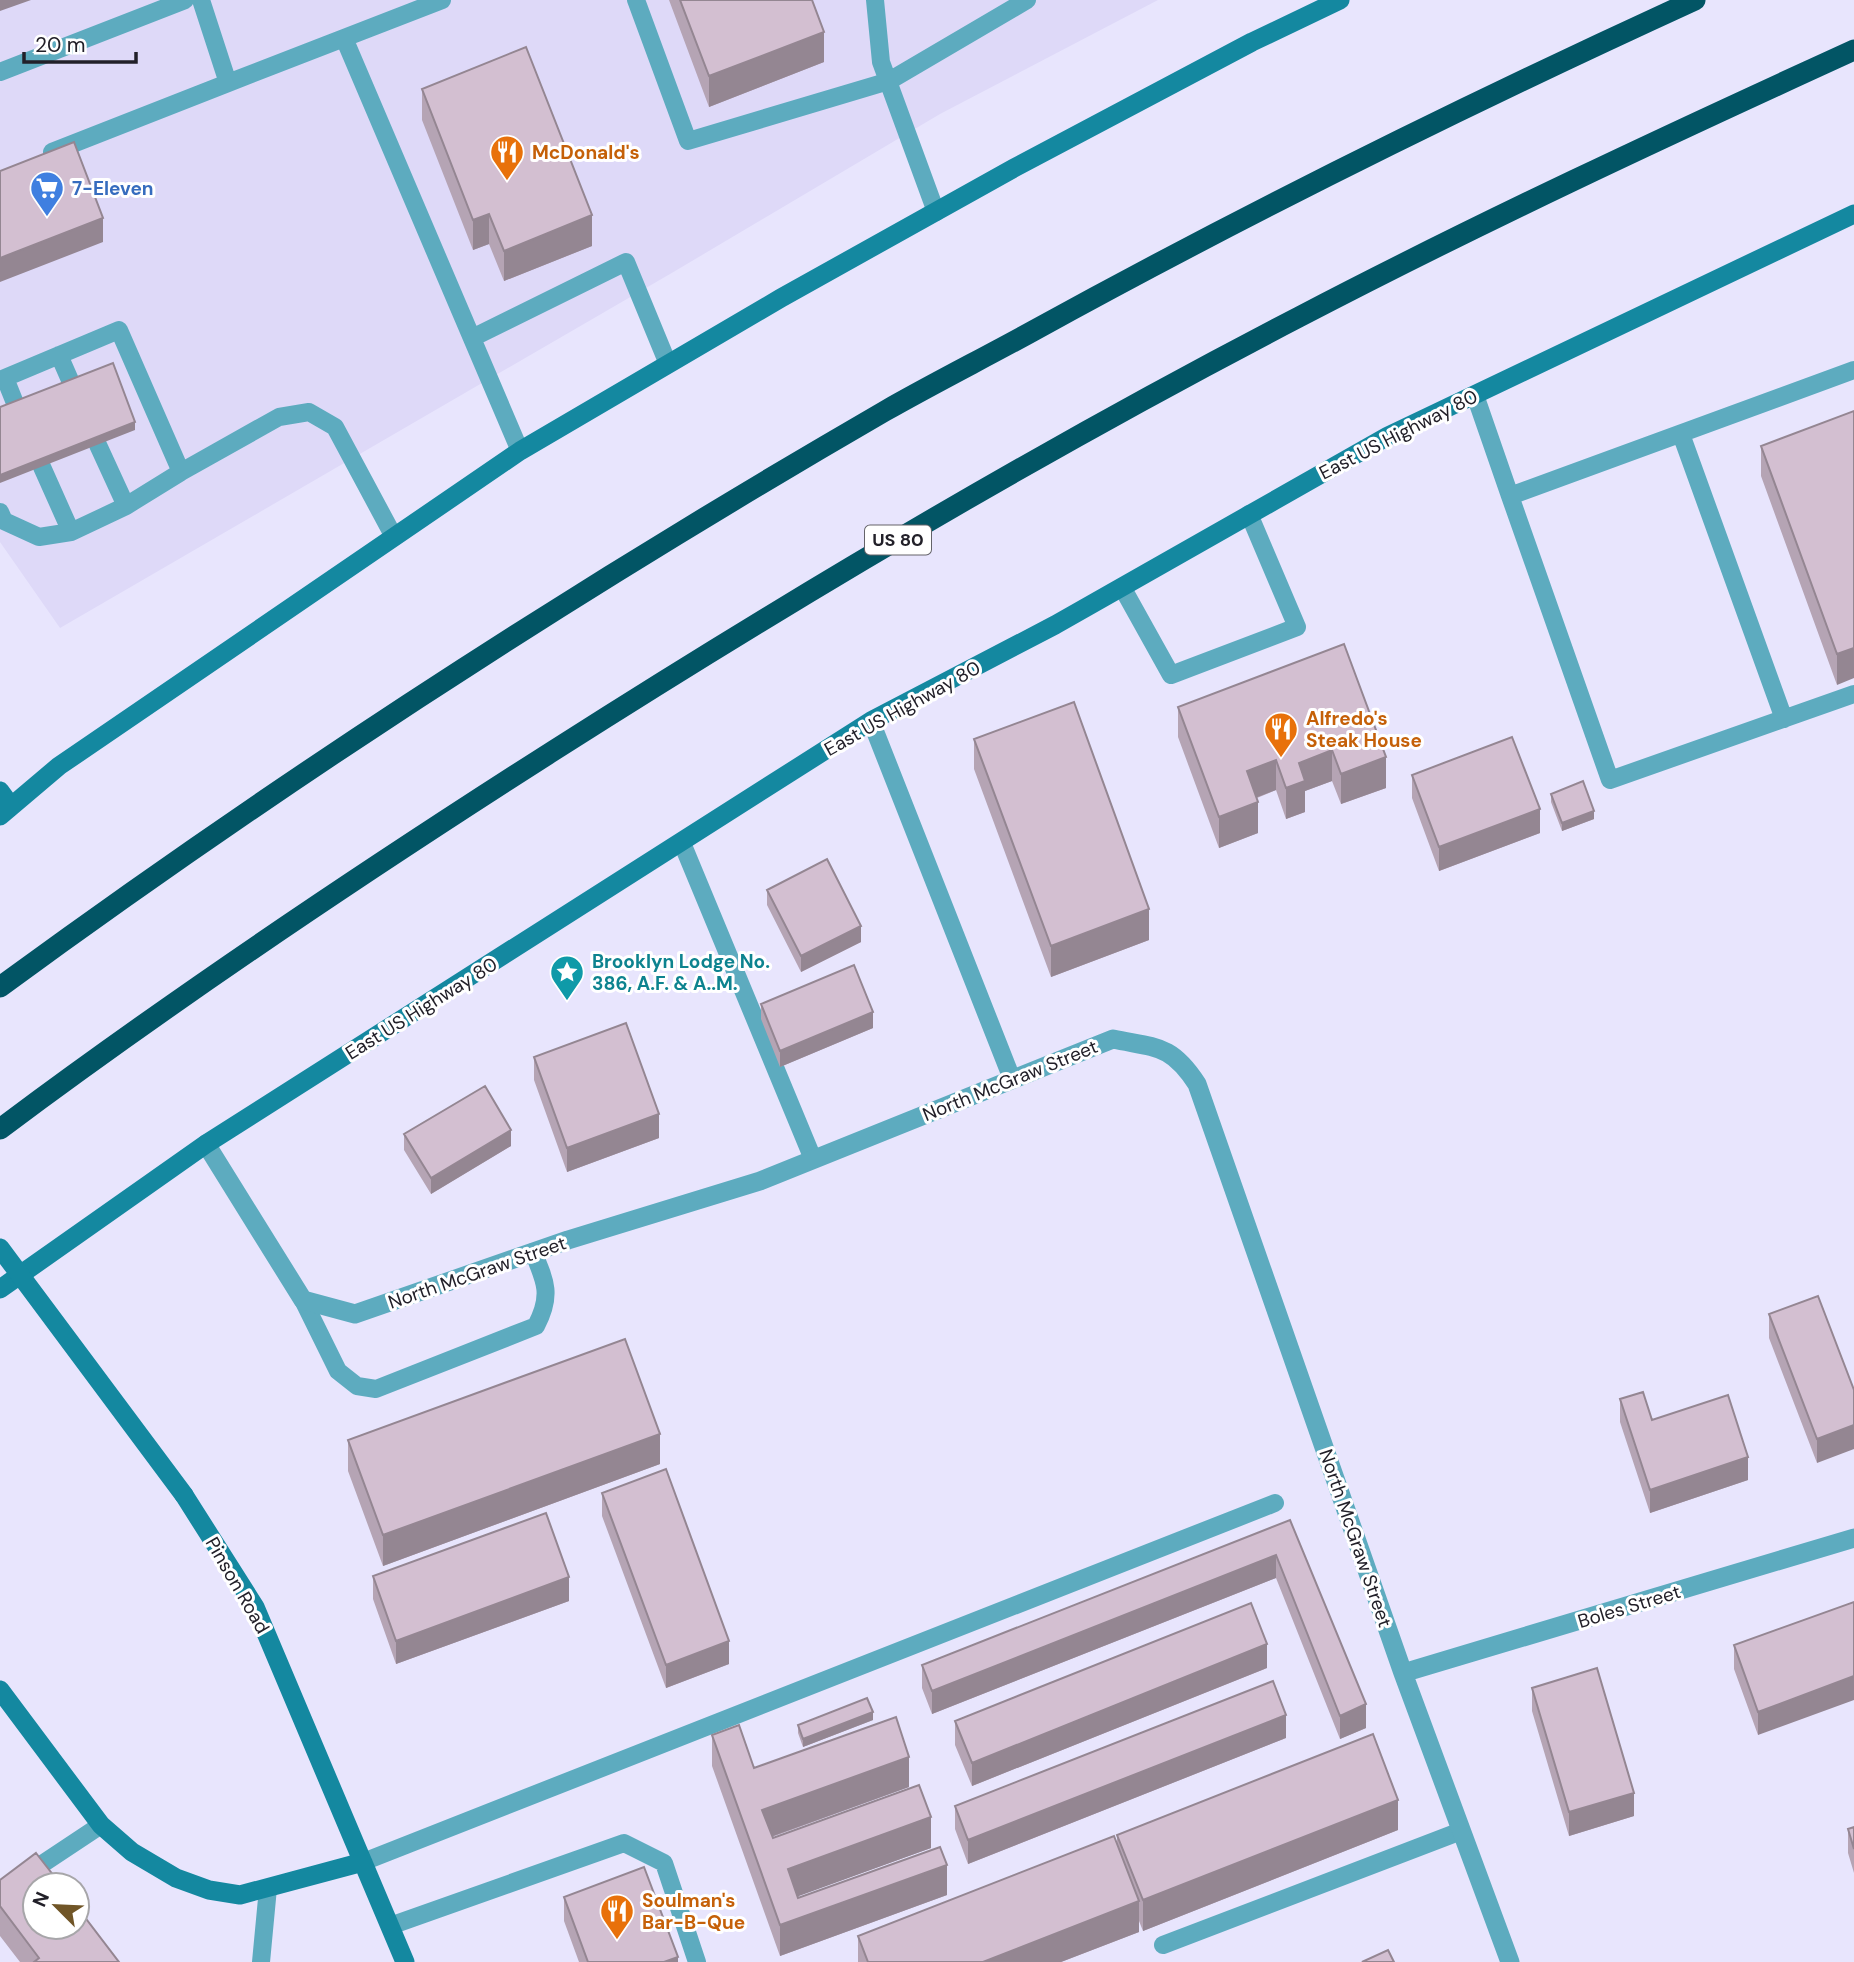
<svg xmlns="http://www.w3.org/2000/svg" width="1854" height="1962" viewBox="0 0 1854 1962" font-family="'DM Sans',sans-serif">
<rect width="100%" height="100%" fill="#e8e5fd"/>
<path fill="#ded9f8" d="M 0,0 L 1158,0 L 940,114 L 670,274 L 60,628 L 0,542 Z"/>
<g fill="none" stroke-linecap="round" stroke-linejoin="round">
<path stroke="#5dabbf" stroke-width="18" d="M 636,0 L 688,141 L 889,81 L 1027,0
M 875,0 L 881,62 L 936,212
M 344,38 L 520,451
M 0,72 L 185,0
M 228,83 L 442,0
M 52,152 L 228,83 L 201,0
M 472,338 L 626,262 L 668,364
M 59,355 L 73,387
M 5,378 L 17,408
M 0,380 L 119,330 L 181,472
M 1475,395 L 1510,496 L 1854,370
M 1681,434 L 1784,719
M 98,445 L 126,506
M 42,467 L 71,532
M 1510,496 L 1610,780 L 1854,694
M 0,512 L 4,521 L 39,537 L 71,532 L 126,506 L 181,472 L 279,417 L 309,412 L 335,427 L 394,537
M 1122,587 L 1171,675 L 1297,627 L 1249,514
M 871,721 L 1012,1079
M 682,843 L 813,1159
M 303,1300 L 338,1371 L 357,1386 L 376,1389 L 536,1326 C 552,1296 546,1282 533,1252
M 363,1862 L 1275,1503
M 0,1892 L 101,1825
M 390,1926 L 624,1843 L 664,1863 L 697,1962
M 1163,1945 L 1461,1831
M 261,1962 L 268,1888"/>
<path stroke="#5dabbf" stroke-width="19" d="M 206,1144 L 303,1300 L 355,1314 L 568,1240 L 760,1181 L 1113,1039 C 1156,1048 1171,1044 1197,1084 L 1403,1673 L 1510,1962
M 1403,1673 L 1854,1538"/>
<path stroke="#1488a0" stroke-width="19" d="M 0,791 L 11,806
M 0,816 L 59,766 L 520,451 L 781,298 L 1014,168 L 1252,42 L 1340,0
M 0,1289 L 206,1144 L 871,721 L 1055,625 L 1388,436 L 1854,214
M 184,1495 L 255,1607 L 405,1962
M 0,1690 L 101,1825 L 132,1852 L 176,1878 L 209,1890 L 240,1895 L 363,1862"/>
<path stroke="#025565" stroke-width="21" d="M 0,987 C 284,779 581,587 885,411 C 934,383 984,358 1033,331 C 1249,212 1470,103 1695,0
M 0,1129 C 179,995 365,871 553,751 C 796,596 1044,449 1299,317 C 1481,222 1668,135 1854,50"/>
<path stroke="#1488a0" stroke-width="19" d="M 0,1248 L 184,1495"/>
</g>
<path fill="#b5a4b4" d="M 669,0 L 812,0 L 824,62 L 709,107 Z
M 422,89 L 592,246 L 504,281 L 489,244 L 473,250 L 422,120 Z
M 1854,411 L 1837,685 L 1761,476 L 1761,446 Z
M 1344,644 L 1386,788 L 1341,804 L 1332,781 L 1305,791 L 1305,812 L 1286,819 L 1276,790 L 1257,798 L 1258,833 L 1219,848 L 1178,737 L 1178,707 Z
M 974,739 L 1149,940 L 1051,977 L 974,769 Z
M 1412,775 L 1540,833 L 1439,871 L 1412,798 Z
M 1551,794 L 1594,819 L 1562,831 L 1551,802 Z
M 767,890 L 861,942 L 801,972 L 767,905 Z
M 761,1004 L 873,1028 L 780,1067 L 761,1019 Z
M 534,1057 L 659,1138 L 567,1172 L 534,1080 Z
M 404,1134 L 511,1146 L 431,1194 L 404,1150 Z
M 1818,1296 L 1817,1463 L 1769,1338 L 1769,1314 Z
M 1620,1399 L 1652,1420 L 1748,1480 L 1650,1513 L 1620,1422 Z
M 348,1440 L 660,1464 L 383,1566 L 348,1471 Z
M 602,1493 L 729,1664 L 666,1688 L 602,1516 Z
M 1290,1520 L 1366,1728 L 1340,1739 L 1276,1578 L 932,1714 L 922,1688 L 922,1665 Z
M 373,1576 L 569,1601 L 396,1664 L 373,1599 Z
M 1854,1602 L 1758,1735 L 1734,1669 L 1734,1645 Z
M 1267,1668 L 972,1786 L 955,1745 L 955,1721 Z
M 1532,1688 L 1634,1816 L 1569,1836 L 1532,1711 Z
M 873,1720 L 803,1747 L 798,1733 L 798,1725 Z
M 712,1735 L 754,1768 L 909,1787 L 772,1837 L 773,1838 L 931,1848 L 797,1896 L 798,1898 L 947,1895 L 780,1956 L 712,1766 Z
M 1286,1738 L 968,1864 L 955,1829 L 955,1806 Z
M 1854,1827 L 1854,1873 L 1848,1853 L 1848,1829 Z
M 1398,1830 L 1143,1931 L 1139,1921 L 1139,1932 L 1061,1962 L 858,1962 L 858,1936 L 1117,1845 L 1117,1835 Z
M 0,1880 L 119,1962 L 20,1962 L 0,1936 Z
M 564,1897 L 678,1962 L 579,1962 L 564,1921 Z"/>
<path fill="#948692" d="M 0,0 L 31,0 L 0,11 Z
M 824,32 L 824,62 L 709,107 L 709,76 Z
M 489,214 L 489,244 L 473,250 L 473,220 Z
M 592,215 L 592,246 L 504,281 L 504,251 Z
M 103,218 L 103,242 L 0,282 L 0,258 Z
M 135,422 L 135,430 L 0,483 L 0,475 Z
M 1854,648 L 1854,678 L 1837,685 L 1837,654 Z
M 1332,750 L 1332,781 L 1305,791 L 1305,812 L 1286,819 L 1286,788 L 1299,763 Z
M 1386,757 L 1386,788 L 1341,804 L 1341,774 Z
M 1276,760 L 1276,790 L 1247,801 L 1247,771 Z
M 1258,802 L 1258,833 L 1219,848 L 1219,817 Z
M 1540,809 L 1540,833 L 1439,871 L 1439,847 Z
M 1594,811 L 1594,819 L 1562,831 L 1562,823 Z
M 1149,909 L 1149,940 L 1051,977 L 1051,946 Z
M 861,926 L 861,942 L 801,972 L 801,956 Z
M 873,1012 L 873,1028 L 780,1067 L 780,1051 Z
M 659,1114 L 659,1138 L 567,1172 L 567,1148 Z
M 511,1130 L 511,1146 L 431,1194 L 431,1178 Z
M 1854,1425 L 1854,1449 L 1817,1463 L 1817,1439 Z
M 660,1434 L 660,1464 L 383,1566 L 383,1535 Z
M 1748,1457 L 1748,1480 L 1650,1513 L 1650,1490 Z
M 1276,1555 L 1276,1578 L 932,1714 L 932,1691 Z
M 569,1577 L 569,1601 L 396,1664 L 396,1641 Z
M 729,1641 L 729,1664 L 666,1688 L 666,1665 Z
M 1267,1644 L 1267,1668 L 972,1786 L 972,1763 Z
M 1854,1676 L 1854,1700 L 1758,1735 L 1758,1712 Z
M 1366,1704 L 1366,1728 L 1340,1739 L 1340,1716 Z
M 873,1712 L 873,1720 L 803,1747 L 803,1739 Z
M 1286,1715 L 1286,1738 L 968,1864 L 968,1840 Z
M 909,1757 L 909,1787 L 762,1840 L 762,1810 Z
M 1634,1793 L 1634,1816 L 1569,1836 L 1569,1812 Z
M 1398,1800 L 1398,1830 L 1143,1931 L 1143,1900 Z
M 931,1817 L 931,1848 L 788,1900 L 788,1869 Z
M 947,1865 L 947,1895 L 780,1956 L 780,1925 Z
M 1139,1901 L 1139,1932 L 1061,1962 L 983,1962 Z
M 678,1957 L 678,1962 L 664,1962 Z"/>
<path fill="#d3bfd1" stroke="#948692" stroke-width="2" d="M 680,0 L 812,0 L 824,32 L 709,76 Z
M 526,47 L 592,215 L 504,251 L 489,214 L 473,220 L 422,89 Z
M 74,142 L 103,218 L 0,258 L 0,171 Z
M 113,363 L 135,422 L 0,475 L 0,407 Z
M 1854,411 L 1854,648 L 1837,654 L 1761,446 Z
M 1344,644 L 1386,757 L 1341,774 L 1332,750 L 1299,763 L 1305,781 L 1286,788 L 1276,760 L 1247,771 L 1258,802 L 1219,817 L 1178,707 Z
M 1074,702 L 1149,909 L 1051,946 L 974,739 Z
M 1512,737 L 1540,809 L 1439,847 L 1412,775 Z
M 1583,781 L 1594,811 L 1562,823 L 1551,794 Z
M 827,859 L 861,926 L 801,956 L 767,890 Z
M 854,965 L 873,1012 L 780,1051 L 761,1004 Z
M 626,1023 L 659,1114 L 567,1148 L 534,1057 Z
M 485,1086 L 511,1130 L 431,1178 L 404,1134 Z
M 1818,1296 L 1854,1390 L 1854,1425 L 1817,1439 L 1769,1314 Z
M 625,1339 L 660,1434 L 383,1535 L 348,1440 Z
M 1643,1392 L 1652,1420 L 1728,1395 L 1748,1457 L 1650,1490 L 1620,1399 Z
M 666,1469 L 729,1641 L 666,1665 L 602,1493 Z
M 546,1513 L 569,1577 L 396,1641 L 373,1576 Z
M 1290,1520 L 1366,1704 L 1340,1716 L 1276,1555 L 932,1691 L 922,1665 Z
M 1854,1602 L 1854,1676 L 1758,1712 L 1734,1645 Z
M 1251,1603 L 1267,1644 L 972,1763 L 955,1721 Z
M 1597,1668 L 1634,1793 L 1569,1812 L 1532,1688 Z
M 1273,1681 L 1286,1715 L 968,1840 L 955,1806 Z
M 867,1698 L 873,1712 L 803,1739 L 798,1725 Z
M 896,1717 L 909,1757 L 762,1810 L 773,1838 L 919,1785 L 931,1817 L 788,1869 L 798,1898 L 940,1847 L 947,1865 L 780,1925 L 712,1735 L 739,1725 L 754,1768 Z
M 1373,1734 L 1398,1800 L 1143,1900 L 1117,1835 Z
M 1854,1827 L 1854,1849 L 1848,1829 Z
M 1114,1836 L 1139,1901 L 983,1962 L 868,1962 L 858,1936 Z
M 36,1853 L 61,1885 L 35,1885 L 35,1927 L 77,1927 L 77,1907 L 119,1962 L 34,1962 L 39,1958 L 0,1906 L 0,1880 Z
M 644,1867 L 678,1957 L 664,1962 L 588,1962 L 564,1897 Z
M 1388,1950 L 1394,1962 L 1362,1962 Z"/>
<defs>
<g id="restaurant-pin" transform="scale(1.75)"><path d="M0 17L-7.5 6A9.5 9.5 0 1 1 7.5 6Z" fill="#e8710a" stroke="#fff"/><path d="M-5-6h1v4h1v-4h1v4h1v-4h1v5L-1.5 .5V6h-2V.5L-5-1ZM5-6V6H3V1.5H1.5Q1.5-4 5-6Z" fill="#fff"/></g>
<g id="supermarket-pin" transform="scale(1.75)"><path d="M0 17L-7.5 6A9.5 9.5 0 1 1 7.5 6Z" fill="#3f7fe0" stroke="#fff"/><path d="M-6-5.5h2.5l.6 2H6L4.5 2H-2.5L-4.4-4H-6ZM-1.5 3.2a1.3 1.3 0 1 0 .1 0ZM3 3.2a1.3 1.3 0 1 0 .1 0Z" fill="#fff"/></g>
<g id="sight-pin" transform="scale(1.75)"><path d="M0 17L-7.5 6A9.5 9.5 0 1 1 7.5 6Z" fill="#0f9aa8" stroke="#fff"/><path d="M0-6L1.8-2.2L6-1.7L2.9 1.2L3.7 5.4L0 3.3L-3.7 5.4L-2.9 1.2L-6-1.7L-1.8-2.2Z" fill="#fff"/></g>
</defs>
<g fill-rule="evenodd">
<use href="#restaurant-pin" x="507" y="152"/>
<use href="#supermarket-pin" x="47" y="188"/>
<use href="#restaurant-pin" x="1281" y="729"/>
<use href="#sight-pin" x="567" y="972"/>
<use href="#restaurant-pin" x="617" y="1911"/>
</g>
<g text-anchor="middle" stroke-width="6" stroke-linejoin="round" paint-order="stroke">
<rect fill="#fff" stroke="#646369" stroke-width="2" x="865" y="525.5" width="66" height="29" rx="5"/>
<g font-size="18" font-weight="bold" fill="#222029">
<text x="898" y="546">US 80</text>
</g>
<g font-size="19" font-weight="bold" fill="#c56008" stroke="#fff" text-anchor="start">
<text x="532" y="159">McDonald's</text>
<text x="1306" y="725">Alfredo's<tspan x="1306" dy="22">Steak House</tspan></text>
<text x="642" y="1907">Soulman's<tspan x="642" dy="22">Bar-B-Que</tspan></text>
</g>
<g font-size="19" font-weight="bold" fill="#366cbe" stroke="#fff" text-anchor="start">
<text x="72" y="195">7-Eleven</text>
</g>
<g font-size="19" fill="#222029" stroke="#fff">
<text transform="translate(1398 434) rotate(-27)" y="7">East US Highway 80</text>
<text transform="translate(902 708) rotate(-29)" y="7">East US Highway 80</text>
<text transform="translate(421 1008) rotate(-32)" y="7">East US Highway 80</text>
<text transform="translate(1010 1080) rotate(-22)" y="7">North McGraw Street</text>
<text transform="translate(477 1272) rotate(-19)" y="7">North McGraw Street</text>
<text transform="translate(1356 1538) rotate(71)" y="7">North McGraw Street</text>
<text transform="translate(238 1585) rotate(60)" y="7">Pinson Road</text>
<text transform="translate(1629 1606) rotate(-17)" y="7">Boles Street</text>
</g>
<g font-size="19" font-weight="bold" fill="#0d838f" stroke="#fff" text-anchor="start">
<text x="592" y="968">Brooklyn Lodge No.<tspan x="592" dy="22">386, A.F. &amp; A..M.</tspan></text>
</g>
</g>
<g transform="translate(56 1906) rotate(294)"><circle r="33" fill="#ffffff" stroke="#a7a6a9" stroke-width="2"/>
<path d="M0-5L12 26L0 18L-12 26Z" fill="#705527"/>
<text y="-10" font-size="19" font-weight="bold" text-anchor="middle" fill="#222029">N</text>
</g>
<path d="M24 52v10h112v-10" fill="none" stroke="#222029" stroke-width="3.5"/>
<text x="35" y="52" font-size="21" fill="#222029" stroke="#ffffff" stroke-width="5" paint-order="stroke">20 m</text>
</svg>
